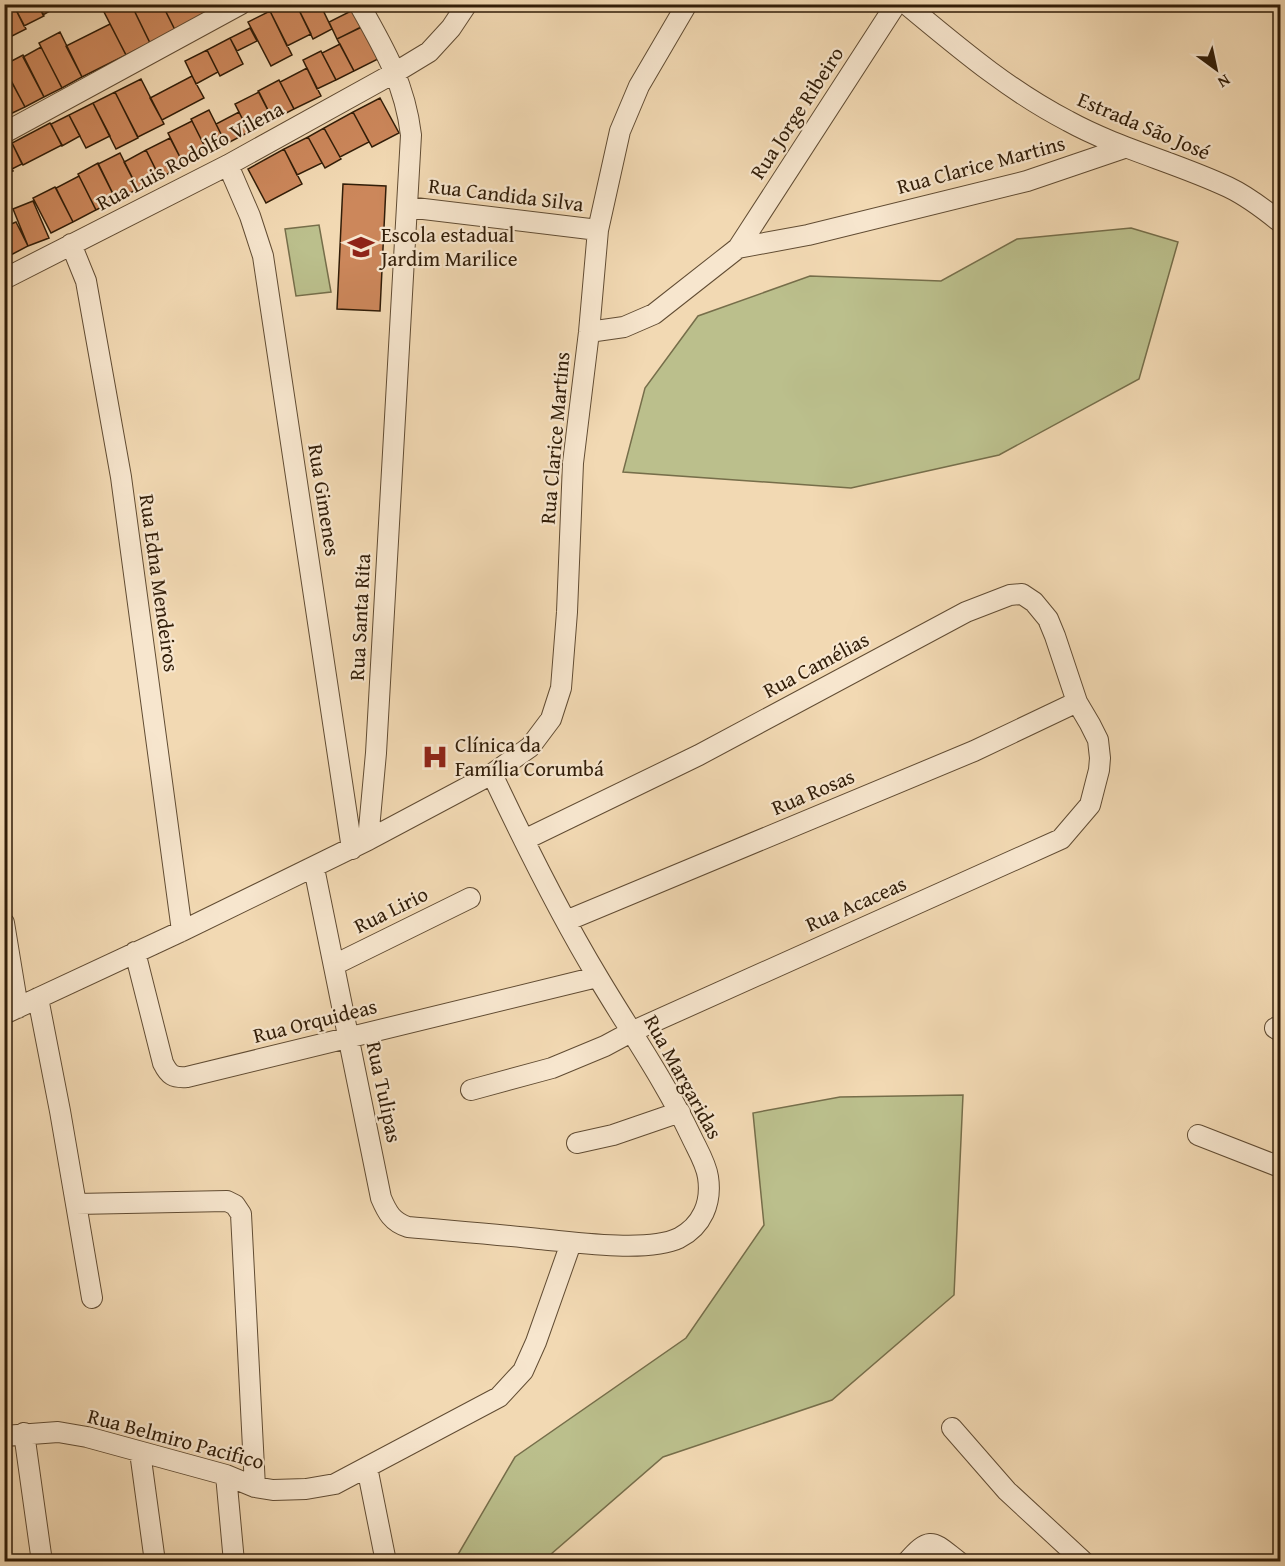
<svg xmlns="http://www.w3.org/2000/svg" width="1285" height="1566" viewBox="0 0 1285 1566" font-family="'Gentium Book Plus',serif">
<rect width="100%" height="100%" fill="#f2d9b3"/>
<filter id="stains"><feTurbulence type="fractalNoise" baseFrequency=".00333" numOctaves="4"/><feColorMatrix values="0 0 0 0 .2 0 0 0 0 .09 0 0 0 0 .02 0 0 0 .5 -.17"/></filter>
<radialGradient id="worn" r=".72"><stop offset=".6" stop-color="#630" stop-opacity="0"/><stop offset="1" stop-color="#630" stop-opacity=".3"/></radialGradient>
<path fill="#bbbf8c" stroke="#766e4a" stroke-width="1.5" d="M 319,225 L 331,292 L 296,296 L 285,229 Z
M 1131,228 L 1178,242 L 1139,379 L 999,455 L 851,488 L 623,472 L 645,388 L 698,316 L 810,276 L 941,281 L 1017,239 Z
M 963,1095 L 954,1295 L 832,1400 L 663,1457 L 543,1561 L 459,1561 L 456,1558 L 515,1457 L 686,1338 L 764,1225 L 753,1113 L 840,1097 Z"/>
<path fill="#cc875b" stroke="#311d08" stroke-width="1.5" d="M 4,4 L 13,4 L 26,29 L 4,40 Z
M 13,4 L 38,4 L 44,16 L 24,26 Z
M 38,4 L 62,4 L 43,15 Z
M 110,4 L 131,4 L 150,43 L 126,55 L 102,8 Z
M 131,4 L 162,4 L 175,30 L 150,43 Z
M 162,4 L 213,4 L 216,10 L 175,30 Z
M 283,4 L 296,4 L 311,34 L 287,46 L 270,11 Z
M 296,4 L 320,4 L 332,29 L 313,39 Z
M 353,10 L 362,27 L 337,39 L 329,22 Z
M 270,11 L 292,55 L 271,66 L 248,22 Z
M 110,24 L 126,55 L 82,77 L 66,46 Z
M 361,27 L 378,59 L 354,71 L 337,39 Z
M 250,28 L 257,41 L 237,51 L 230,38 Z
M 60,32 L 82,77 L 62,88 L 39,43 Z
M 230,38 L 243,64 L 220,76 L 207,50 Z
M 340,44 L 354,71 L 336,80 L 322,53 Z
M 41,47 L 62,88 L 44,97 L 23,57 Z
M 207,50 L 218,72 L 196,84 L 185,61 Z
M 321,51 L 336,80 L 317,89 L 303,60 Z
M 23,55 L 44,97 L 25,107 L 4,67 L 4,65 Z
M 4,68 L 25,107 L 4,117 Z
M 307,68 L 321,96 L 294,109 L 280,82 Z
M 192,76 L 204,98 L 162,120 L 150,98 Z
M 141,79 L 164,124 L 138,137 L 115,92 Z
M 279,80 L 294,109 L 273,120 L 258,91 Z
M 115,92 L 138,138 L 116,149 L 93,103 Z
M 259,92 L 273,120 L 249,132 L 235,104 Z
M 380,98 L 399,133 L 372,147 L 353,112 Z
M 93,103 L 110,136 L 86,148 L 69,115 Z
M 209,110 L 226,144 L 208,153 L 191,119 Z
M 239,112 L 249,132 L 226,144 L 216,124 Z
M 353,112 L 369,142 L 340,157 L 324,128 Z
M 69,115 L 80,136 L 62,146 L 51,124 Z
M 192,121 L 208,153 L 184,165 L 168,133 Z
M 50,123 L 62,145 L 23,165 L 12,143 Z
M 324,128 L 341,159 L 325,168 L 308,137 Z
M 308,137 L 322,163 L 297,175 L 284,149 Z
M 170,138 L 184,165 L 160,178 L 146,150 Z
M 12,143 L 22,164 L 12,169 L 4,155 L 4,147 Z
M 284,149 L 302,184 L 266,203 L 248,169 Z
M 146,150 L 160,178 L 138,189 L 124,162 Z
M 120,153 L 138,189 L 116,200 L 98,164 Z
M 4,155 L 13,171 L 4,175 Z
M 98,163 L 116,200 L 96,210 L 78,174 Z
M 79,176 L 96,210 L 73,222 L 56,188 Z
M 343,184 L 386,186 L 380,311 L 337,309 Z
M 55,187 L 73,222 L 51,233 L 33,198 Z
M 33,201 L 49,238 L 28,246 L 13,209 Z
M 16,222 L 28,246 L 7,257 L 4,251 L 4,227 Z"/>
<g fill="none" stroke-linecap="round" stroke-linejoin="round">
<g stroke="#614c33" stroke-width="22">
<path id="street" d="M 906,4 C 958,47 1008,90 1068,121 C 1119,149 1175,162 1228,187 C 1247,196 1264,209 1280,222
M 4,133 L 241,4
M 228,165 L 250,216 L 263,256 L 352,849
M 407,207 L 598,230
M 71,244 L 86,281 L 121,477 L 182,931
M 738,248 L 896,4
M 4,279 L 228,165 L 396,72 L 429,52 L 451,28 L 467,4
M 589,332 L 624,327 L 654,314 L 738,248 L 808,235 L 1027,181 L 1124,148
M 368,840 L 492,774 L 530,747 L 551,719 L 561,688 L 567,612 L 573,463 L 589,332 L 598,230 L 620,131 L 639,86 L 687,4
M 314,868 L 381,1198 C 387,1212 392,1222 408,1227 C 452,1231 496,1234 539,1239 C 574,1242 648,1253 679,1238 C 702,1226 712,1203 708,1177 C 706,1163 697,1149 691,1136 C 665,1081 630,1031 599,979 C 559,913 525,844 492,774
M 566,921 L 974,751 L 1077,702
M 4,923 L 18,1008
M 135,952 L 163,1063 C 169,1075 173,1078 187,1077 L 597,977
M 334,965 L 470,898
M 38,998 L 60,1111 L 76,1204 L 227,1201 L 235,1205 L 241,1214 L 255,1487
M 4,1014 L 182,931 L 368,840 L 376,753 L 411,135 C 405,84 384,48 359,4
M 1275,1028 L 1280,1031
M 471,1090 L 552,1068 L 605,1046 L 631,1032 L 1061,839 L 1090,805 L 1099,770 L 1100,758 L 1098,740 L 1090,724 L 1077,702 L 1055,636 L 1048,619 L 1034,602 L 1022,594 L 1010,595 L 966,612 L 699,755 L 524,840
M 1198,1135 L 1280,1167
M 577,1143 L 613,1135 L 680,1112
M 76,1204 L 92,1298
M 952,1428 L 1007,1491 L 1084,1562
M 24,1433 L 42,1562
M 4,1436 L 58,1432 L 87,1437 L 226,1475 L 255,1487 L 273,1490 L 306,1489 L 335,1484 L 499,1397 L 523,1371 L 536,1342 L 571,1243
M 140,1452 L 155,1562
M 367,1467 L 386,1562
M 226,1475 L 234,1562
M 907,1562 C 931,1534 933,1542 959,1562"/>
</g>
<use href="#street" stroke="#f7e6ce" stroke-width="20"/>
</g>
<defs>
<g id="school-bare" transform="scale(2.07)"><path d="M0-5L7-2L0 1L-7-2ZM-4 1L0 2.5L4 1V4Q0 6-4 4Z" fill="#8f2418" stroke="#f7e6ce" stroke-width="2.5" paint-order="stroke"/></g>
<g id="hospital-bare" transform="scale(2.07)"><path d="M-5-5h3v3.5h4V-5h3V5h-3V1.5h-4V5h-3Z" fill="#8f2418" stroke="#f7e6ce" stroke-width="2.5" paint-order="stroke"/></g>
</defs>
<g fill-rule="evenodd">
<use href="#school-bare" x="361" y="247"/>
<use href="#hospital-bare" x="435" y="757"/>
</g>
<g text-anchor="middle" stroke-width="4.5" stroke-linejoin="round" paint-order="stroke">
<g font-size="21" fill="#311d08" stroke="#f7e6ce">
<text transform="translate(797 113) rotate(-57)" y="7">Rua Jorge Ribeiro</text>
<text transform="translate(1144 126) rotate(23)" y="7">Estrada São José</text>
<text transform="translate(190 156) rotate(-28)" y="7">Rua Luis Rodolfo Vilena</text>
<text transform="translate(981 165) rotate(-15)" y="7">Rua Clarice Martins</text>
<text transform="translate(506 195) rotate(7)" y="7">Rua Candida Silva</text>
<text transform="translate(555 438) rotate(-85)" y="7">Rua Clarice Martins</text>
<text transform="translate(324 500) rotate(81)" y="7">Rua Gimenes</text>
<text transform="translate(159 583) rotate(82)" y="7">Rua Edna Mendeiros</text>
<text transform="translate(360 617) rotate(-87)" y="7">Rua Santa Rita</text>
<text transform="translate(816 665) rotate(-28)" y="7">Rua Camélias</text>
<text transform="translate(813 792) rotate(-23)" y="7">Rua Rosas</text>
<text transform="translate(856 904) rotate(-24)" y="7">Rua Acaceas</text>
<text transform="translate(391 910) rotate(-26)" y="7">Rua Lirio</text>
<text transform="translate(315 1021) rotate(-14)" y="7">Rua Orquideas</text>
<text transform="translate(683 1077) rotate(61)" y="7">Rua Margaridas</text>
<text transform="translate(384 1092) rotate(78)" y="7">Rua Tulipas</text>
<text transform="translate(176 1439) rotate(15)" y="7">Rua Belmiro Pacifico</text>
</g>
<g font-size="21" fill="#311d08" stroke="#f7e6ce" text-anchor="start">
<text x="381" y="242">Escola estadual<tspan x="381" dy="24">Jardim Marilice</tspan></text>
<text x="455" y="752">Clínica da<tspan x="455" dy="24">Família Corumbá</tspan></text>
</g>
</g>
<rect width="1285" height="1566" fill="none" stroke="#f2d9b3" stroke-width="24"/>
<rect x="6" y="6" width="1273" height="1554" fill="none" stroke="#311d08" stroke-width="3"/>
<rect x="12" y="12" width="1261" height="1542" fill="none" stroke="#311d08" stroke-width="1.5"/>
<g transform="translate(1216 69) rotate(147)" stroke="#f7e6ce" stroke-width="4.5" paint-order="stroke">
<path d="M0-4.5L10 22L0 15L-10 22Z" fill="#311d08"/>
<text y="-9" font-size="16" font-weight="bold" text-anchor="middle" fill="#311d08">N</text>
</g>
<rect width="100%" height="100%" filter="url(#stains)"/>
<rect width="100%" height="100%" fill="url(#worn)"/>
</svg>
